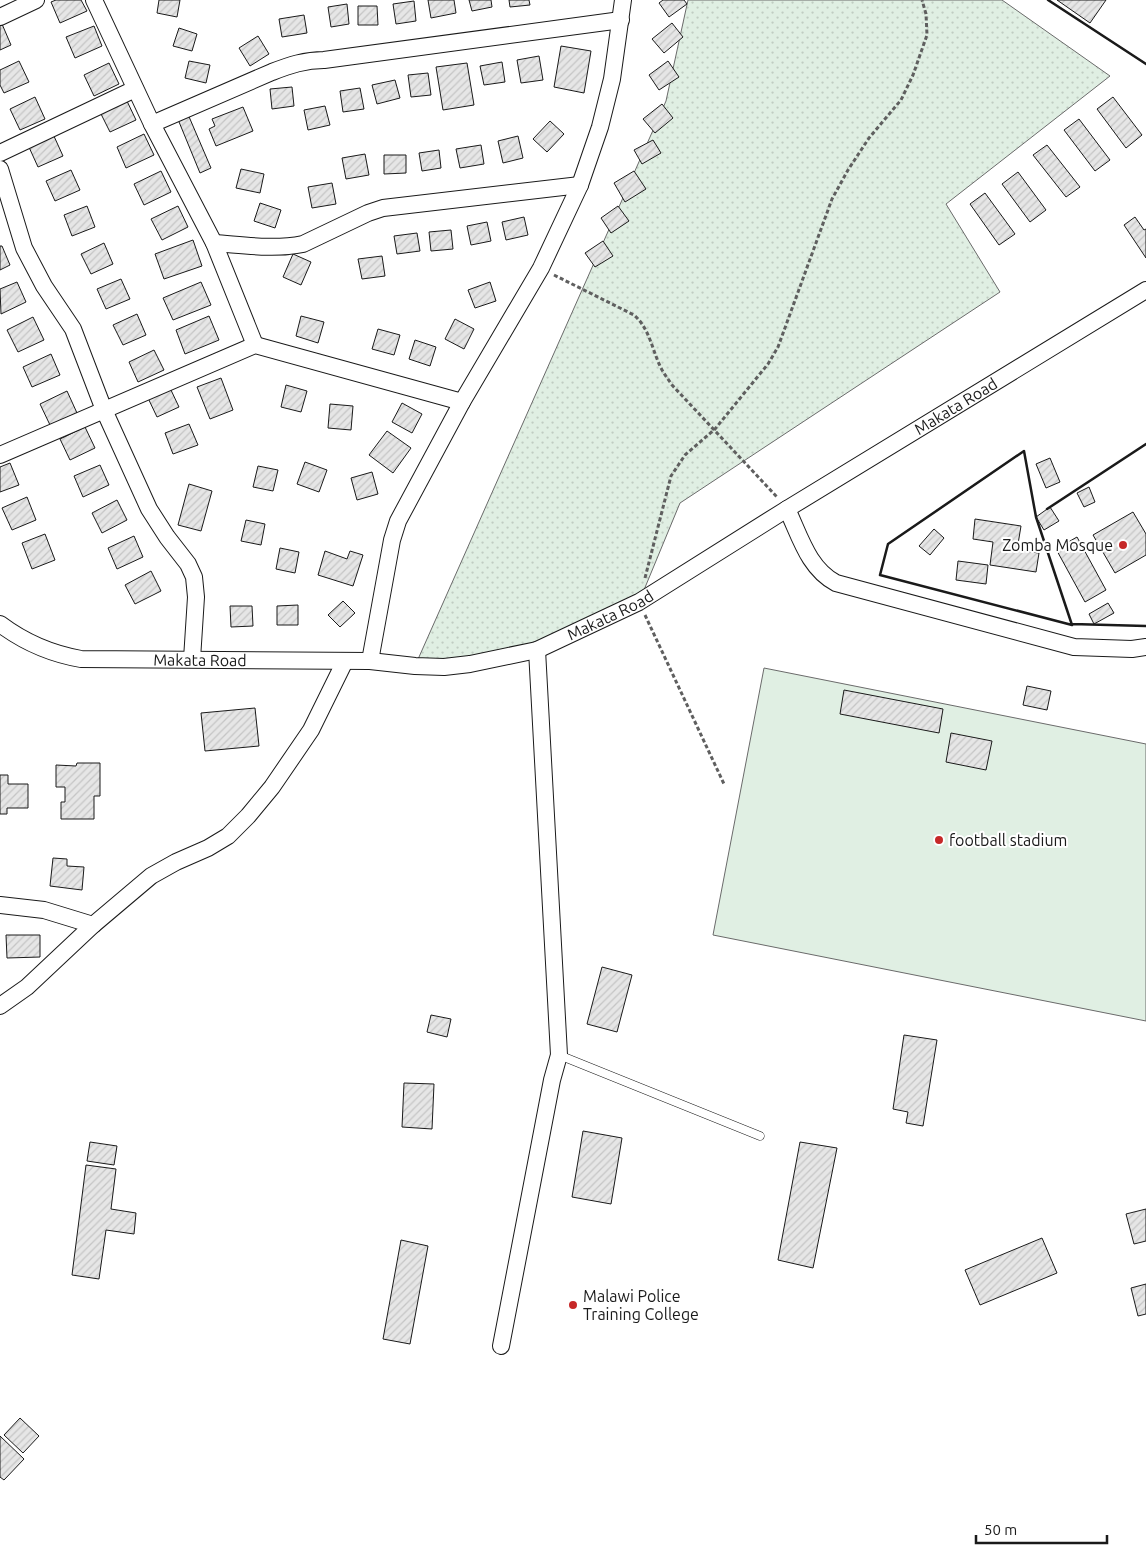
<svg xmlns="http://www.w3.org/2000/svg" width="1146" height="1555" viewBox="0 0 1146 1555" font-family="Ubuntu,sans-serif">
<defs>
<pattern id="grass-dots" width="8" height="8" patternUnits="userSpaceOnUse" patternTransform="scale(1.25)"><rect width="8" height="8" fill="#e0efe3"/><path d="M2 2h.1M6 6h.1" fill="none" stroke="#c0ccc2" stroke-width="1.8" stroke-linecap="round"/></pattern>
<pattern id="building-hatch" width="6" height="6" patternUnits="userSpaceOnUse" patternTransform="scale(1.25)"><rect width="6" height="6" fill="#e6e6e6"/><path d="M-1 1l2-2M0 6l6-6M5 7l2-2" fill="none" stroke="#c5c5c5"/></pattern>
</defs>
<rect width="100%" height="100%" fill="#fff"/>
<path fill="url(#grass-dots)" stroke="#6a6a6a" d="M 688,0 L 1002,0 L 1110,76 L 946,204 L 1000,292 L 680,503 L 639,602 L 537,650 L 415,666 L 666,101 Z"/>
<path fill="#e0efe3" stroke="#6a6a6a" d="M 764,668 L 1146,744 L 1146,1021 L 713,935 Z"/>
<path fill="url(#building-hatch)" stroke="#1a1a1a" d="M 56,0 L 81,0 L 87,11 L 60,23 L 51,2 Z
M 159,0 L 180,0 L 177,17 L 157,13 Z
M 428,0 L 454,0 L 456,13 L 431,18 Z
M 469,0 L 491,0 L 492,7 L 472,11 Z
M 509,0 L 529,0 L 530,5 L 510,7 Z
M 663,0 L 684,0 L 687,4 L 669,17 L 659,3 Z
M 1057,0 L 1106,0 L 1090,23 Z
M 414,1 L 416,21 L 396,24 L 393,4 Z
M 347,4 L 349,24 L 331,27 L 328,7 Z
M 358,6 L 377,6 L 378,25 L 358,25 Z
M 304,15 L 307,33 L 282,37 L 279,19 Z
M 672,23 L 683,37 L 664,53 L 652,39 Z
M 2,24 L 11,45 L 0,50 L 0,25 Z
M 94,26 L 102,46 L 75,58 L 66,37 Z
M 179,28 L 197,34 L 192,51 L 173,46 Z
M 258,36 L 269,54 L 250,66 L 239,48 Z
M 561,46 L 591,51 L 584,93 L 554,87 Z
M 539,56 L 543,80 L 521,83 L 517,60 Z
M 19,61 L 29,82 L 4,93 L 0,85 L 0,70 Z
M 189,61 L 210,65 L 206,83 L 185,78 Z
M 668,61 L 679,77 L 659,90 L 649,75 Z
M 502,62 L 505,82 L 484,85 L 480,66 Z
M 109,63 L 119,84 L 94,96 L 84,75 Z
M 467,63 L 474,105 L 443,110 L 436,67 Z
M 428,73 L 431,95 L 411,97 L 408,75 Z
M 395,80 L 400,98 L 377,104 L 372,85 Z
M 292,87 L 294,106 L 272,109 L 270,89 Z
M 360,88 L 364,109 L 343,112 L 340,91 Z
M 35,97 L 45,119 L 20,130 L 10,109 Z
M 1113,97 L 1142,135 L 1126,148 L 1097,109 Z
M 126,99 L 136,120 L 110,132 L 100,112 Z
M 662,104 L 673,118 L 655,133 L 643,119 Z
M 325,106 L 330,125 L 308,130 L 304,110 Z
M 243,107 L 253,131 L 216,146 L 209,129 L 215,126 L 212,119 Z
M 187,112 L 211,168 L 200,173 L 177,117 Z
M 1079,119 L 1110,160 L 1095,171 L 1064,130 Z
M 550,121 L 564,134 L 547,152 L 533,139 Z
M 53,134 L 63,156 L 38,167 L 28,145 Z
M 144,134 L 154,155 L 126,168 L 117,147 Z
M 518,136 L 523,158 L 503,163 L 498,141 Z
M 653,140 L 661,153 L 642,164 L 634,150 Z
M 481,145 L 484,164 L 460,168 L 456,149 Z
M 1047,145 L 1080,187 L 1066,197 L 1033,155 Z
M 439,150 L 441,168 L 422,171 L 419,153 Z
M 365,154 L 369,175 L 346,179 L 342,158 Z
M 384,155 L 406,155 L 406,173 L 384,174 Z
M 241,169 L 264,174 L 260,193 L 236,188 Z
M 71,170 L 80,190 L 55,201 L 46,181 Z
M 161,171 L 171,192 L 144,205 L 134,184 Z
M 634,171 L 646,189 L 625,202 L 614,183 Z
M 1018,172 L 1046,210 L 1030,222 L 1002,184 Z
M 332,183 L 336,204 L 312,208 L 308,187 Z
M 985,193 L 1015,234 L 999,245 L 970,204 Z
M 260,203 L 281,210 L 275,228 L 254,221 Z
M 87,206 L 95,227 L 72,236 L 64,215 Z
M 178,206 L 188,227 L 162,240 L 151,219 Z
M 618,206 L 629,221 L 611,233 L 601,218 Z
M 524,217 L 528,235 L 506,240 L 502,222 Z
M 1135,217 L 1144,230 L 1146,229 L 1146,258 L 1124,225 Z
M 487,222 L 491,241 L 471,245 L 467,226 Z
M 451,230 L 453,249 L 431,251 L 429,232 Z
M 417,233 L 420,251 L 397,254 L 394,236 Z
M 193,240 L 202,266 L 164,279 L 155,254 Z
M 603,241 L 613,256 L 595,267 L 585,253 Z
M 104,243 L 113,264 L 91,274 L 81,254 Z
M 0,246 L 2,246 L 10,265 L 0,270 Z
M 293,254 L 311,262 L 301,285 L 283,277 Z
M 382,256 L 385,276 L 362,279 L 358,259 Z
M 121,279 L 130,299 L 106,309 L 97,289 Z
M 17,282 L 26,302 L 1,314 L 0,289 Z
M 201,282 L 211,305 L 173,320 L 163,298 Z
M 490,282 L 496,301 L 475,308 L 468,290 Z
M 137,314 L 146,335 L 123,345 L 113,325 Z
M 209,316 L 219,340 L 185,354 L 176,330 Z
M 301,316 L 324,322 L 318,343 L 296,336 Z
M 33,317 L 44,340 L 18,352 L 7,330 Z
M 455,319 L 474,329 L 464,349 L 445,339 Z
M 378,329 L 400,335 L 394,355 L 372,349 Z
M 415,340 L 436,347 L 430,366 L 409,359 Z
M 154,350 L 164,370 L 138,382 L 129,362 Z
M 51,354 L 60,375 L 32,387 L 23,367 Z
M 221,378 L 233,410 L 210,419 L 197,387 Z
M 286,385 L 307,391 L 301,412 L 281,407 Z
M 170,388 L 179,407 L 157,417 L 148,398 Z
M 67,391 L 77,413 L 50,425 L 40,404 Z
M 402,403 L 422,414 L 412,433 L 392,422 Z
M 330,404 L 353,406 L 351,430 L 328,428 Z
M 189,424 L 198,445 L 173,454 L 165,433 Z
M 85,427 L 95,448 L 70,460 L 60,439 Z
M 387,431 L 411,448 L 393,473 L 369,455 Z
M 1050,458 L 1060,482 L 1046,488 L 1036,464 Z
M 305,462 L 327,470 L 319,492 L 297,484 Z
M 10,463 L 19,485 L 0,492 L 0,467 Z
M 100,465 L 109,485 L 83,497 L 74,476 Z
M 258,466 L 278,470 L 273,491 L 253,487 Z
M 372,472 L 378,494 L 357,500 L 351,478 Z
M 189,484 L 212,491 L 201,531 L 178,525 Z
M 1089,487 L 1095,502 L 1084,507 L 1077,493 Z
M 27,497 L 36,520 L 12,530 L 2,508 Z
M 117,500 L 127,520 L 102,533 L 92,513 Z
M 1050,507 L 1059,521 L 1044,530 L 1036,517 Z
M 1133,512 L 1146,534 L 1146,555 L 1115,573 L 1093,535 Z
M 975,519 L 1021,526 L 1017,550 L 1039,553 L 1036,572 L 990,565 L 993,542 L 973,539 Z
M 246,520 L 265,524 L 261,545 L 241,541 Z
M 934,529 L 944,538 L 930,555 L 919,546 Z
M 45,534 L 55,560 L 32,569 L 22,543 Z
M 134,536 L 143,557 L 117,569 L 108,548 Z
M 1077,537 L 1106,590 L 1085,602 L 1056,549 Z
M 280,548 L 299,552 L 295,573 L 276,569 Z
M 325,551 L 347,559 L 350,551 L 363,555 L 353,586 L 318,575 Z
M 958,561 L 988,565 L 986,584 L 956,580 Z
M 151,571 L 161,591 L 135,604 L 125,585 Z
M 343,601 L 355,613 L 340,627 L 328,615 Z
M 1108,603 L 1114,613 L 1094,624 L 1089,614 Z
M 298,605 L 298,625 L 277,625 L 277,606 Z
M 230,606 L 252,606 L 253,626 L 231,627 Z
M 1027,686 L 1051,691 L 1047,710 L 1023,705 Z
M 844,690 L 943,709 L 939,733 L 840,714 Z
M 255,708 L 259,746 L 205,751 L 201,713 Z
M 951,733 L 992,741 L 986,770 L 946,762 Z
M 77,763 L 100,763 L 100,796 L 94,796 L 94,819 L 61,819 L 61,802 L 65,802 L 65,787 L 56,787 L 56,765 L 76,766 Z
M 0,775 L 8,775 L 8,784 L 28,784 L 28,808 L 7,808 L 7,814 L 0,814 Z
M 53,858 L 67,859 L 67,866 L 84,867 L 82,890 L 50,886 Z
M 6,935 L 40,935 L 40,957 L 7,958 Z
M 602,967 L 632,975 L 617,1032 L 587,1024 Z
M 431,1015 L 451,1019 L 447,1037 L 427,1032 Z
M 904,1035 L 937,1040 L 923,1126 L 906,1123 L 908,1112 L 893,1109 Z
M 404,1083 L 434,1084 L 432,1129 L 402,1127 Z
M 583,1131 L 622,1138 L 611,1204 L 572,1197 Z
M 90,1142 L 117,1146 L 114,1165 L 87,1161 Z
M 800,1142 L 837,1148 L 813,1268 L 778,1260 Z
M 86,1165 L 116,1169 L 111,1209 L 136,1213 L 134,1234 L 106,1230 L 99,1279 L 72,1275 Z
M 1146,1209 L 1146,1241 L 1134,1244 L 1126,1214 Z
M 1042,1238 L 1057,1273 L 980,1305 L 965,1270 Z
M 401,1240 L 428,1246 L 410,1344 L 383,1339 Z
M 1146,1284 L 1146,1314 L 1138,1316 L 1131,1288 Z
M 20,1418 L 39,1436 L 23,1453 L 4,1435 Z
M 0,1436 L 24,1459 L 4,1480 L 0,1477 Z"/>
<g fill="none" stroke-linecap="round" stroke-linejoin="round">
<g stroke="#1a1a1a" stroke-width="9">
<path id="service" d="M 559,1055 L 760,1136"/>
</g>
<g stroke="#1a1a1a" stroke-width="18">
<g id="minor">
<path d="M 94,0 L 152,124 L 214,243 L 255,345"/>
<path d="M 0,17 L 36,0"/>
<path d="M 152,124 L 272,72 C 290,65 305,60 324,60 L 621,20"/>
<path d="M 0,153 L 135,89"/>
<path d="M 0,169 L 24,248 L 44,286 L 73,329 L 104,410 L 149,509 L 167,537 L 188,564 L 194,577 L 196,597 L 192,659"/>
<path d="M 214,243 C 243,245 274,250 303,244 L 368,213 L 383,208 L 580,185"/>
<path d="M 0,455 L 255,345 L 462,402"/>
<path d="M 787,509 C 800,536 808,568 836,583 L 1074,647 L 1132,649 L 1146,647"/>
<path id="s1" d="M 0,624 C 24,642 52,654 81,659 L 370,661 L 415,666 L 444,667 L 470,664 L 537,650 L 639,602 L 787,509 L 1146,290"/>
<path d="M 370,661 L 392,540 L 398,521 L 462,402 L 541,268 L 580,185 L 600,127 L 612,79 L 623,0"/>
<path d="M 0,905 L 44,910 L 93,925"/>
<path d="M 0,1006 L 27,987 L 93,925 L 151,876 L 176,862 L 208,848 L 228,836 L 248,816 L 272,787 L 311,730 L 345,661"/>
<path d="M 501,1346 L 552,1080 L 559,1055 L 537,650"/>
</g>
</g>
<path stroke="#5f5f5f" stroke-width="3" stroke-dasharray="4 2.5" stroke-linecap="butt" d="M 554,275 L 634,315 C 650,329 652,350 661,368 C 664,374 668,379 672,385 L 777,497
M 645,578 L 671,476 L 685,455 L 715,429 L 768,364 L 778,347 L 832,199 L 848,170 L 869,138 L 901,100 L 913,75 L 927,35 L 926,14 L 922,0
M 645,615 L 724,784"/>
<use href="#service" stroke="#fff" stroke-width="8"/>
<use href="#minor" stroke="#fff" stroke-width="16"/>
<path stroke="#1a1a1a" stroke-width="2.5" d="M 1048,0 L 1146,64
M 1024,451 L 1036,517 L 1072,625 L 880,575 L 888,544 Z
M 1047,509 L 1146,444
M 1072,624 L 1146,626"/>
</g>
<g fill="#c62828" stroke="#fff" stroke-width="2">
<circle cx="1123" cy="545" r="5"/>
<circle cx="939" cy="840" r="5"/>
<circle cx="573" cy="1305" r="5"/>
</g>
<g text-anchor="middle" stroke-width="4" stroke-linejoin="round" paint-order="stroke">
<g font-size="16" fill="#1a1a1a" stroke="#fff">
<text dy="6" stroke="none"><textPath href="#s1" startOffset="1032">Makata Road</textPath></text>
<text dy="6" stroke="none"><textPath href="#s1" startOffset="628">Makata Road</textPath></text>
<text dy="6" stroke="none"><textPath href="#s1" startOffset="208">Makata Road</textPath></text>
</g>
<g font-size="16" fill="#1a1a1a" stroke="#fff" text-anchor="start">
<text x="1113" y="551" text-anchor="end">Zomba Mosque</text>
<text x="949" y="846">football stadium</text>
<text x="583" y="1302">Malawi Police<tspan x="583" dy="18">Training College</tspan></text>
</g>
</g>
<path d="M976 1535v8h131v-8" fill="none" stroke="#1a1a1a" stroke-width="2.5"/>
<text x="984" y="1535" font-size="15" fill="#1a1a1a" stroke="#ffffff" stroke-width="4" paint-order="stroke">50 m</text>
</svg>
